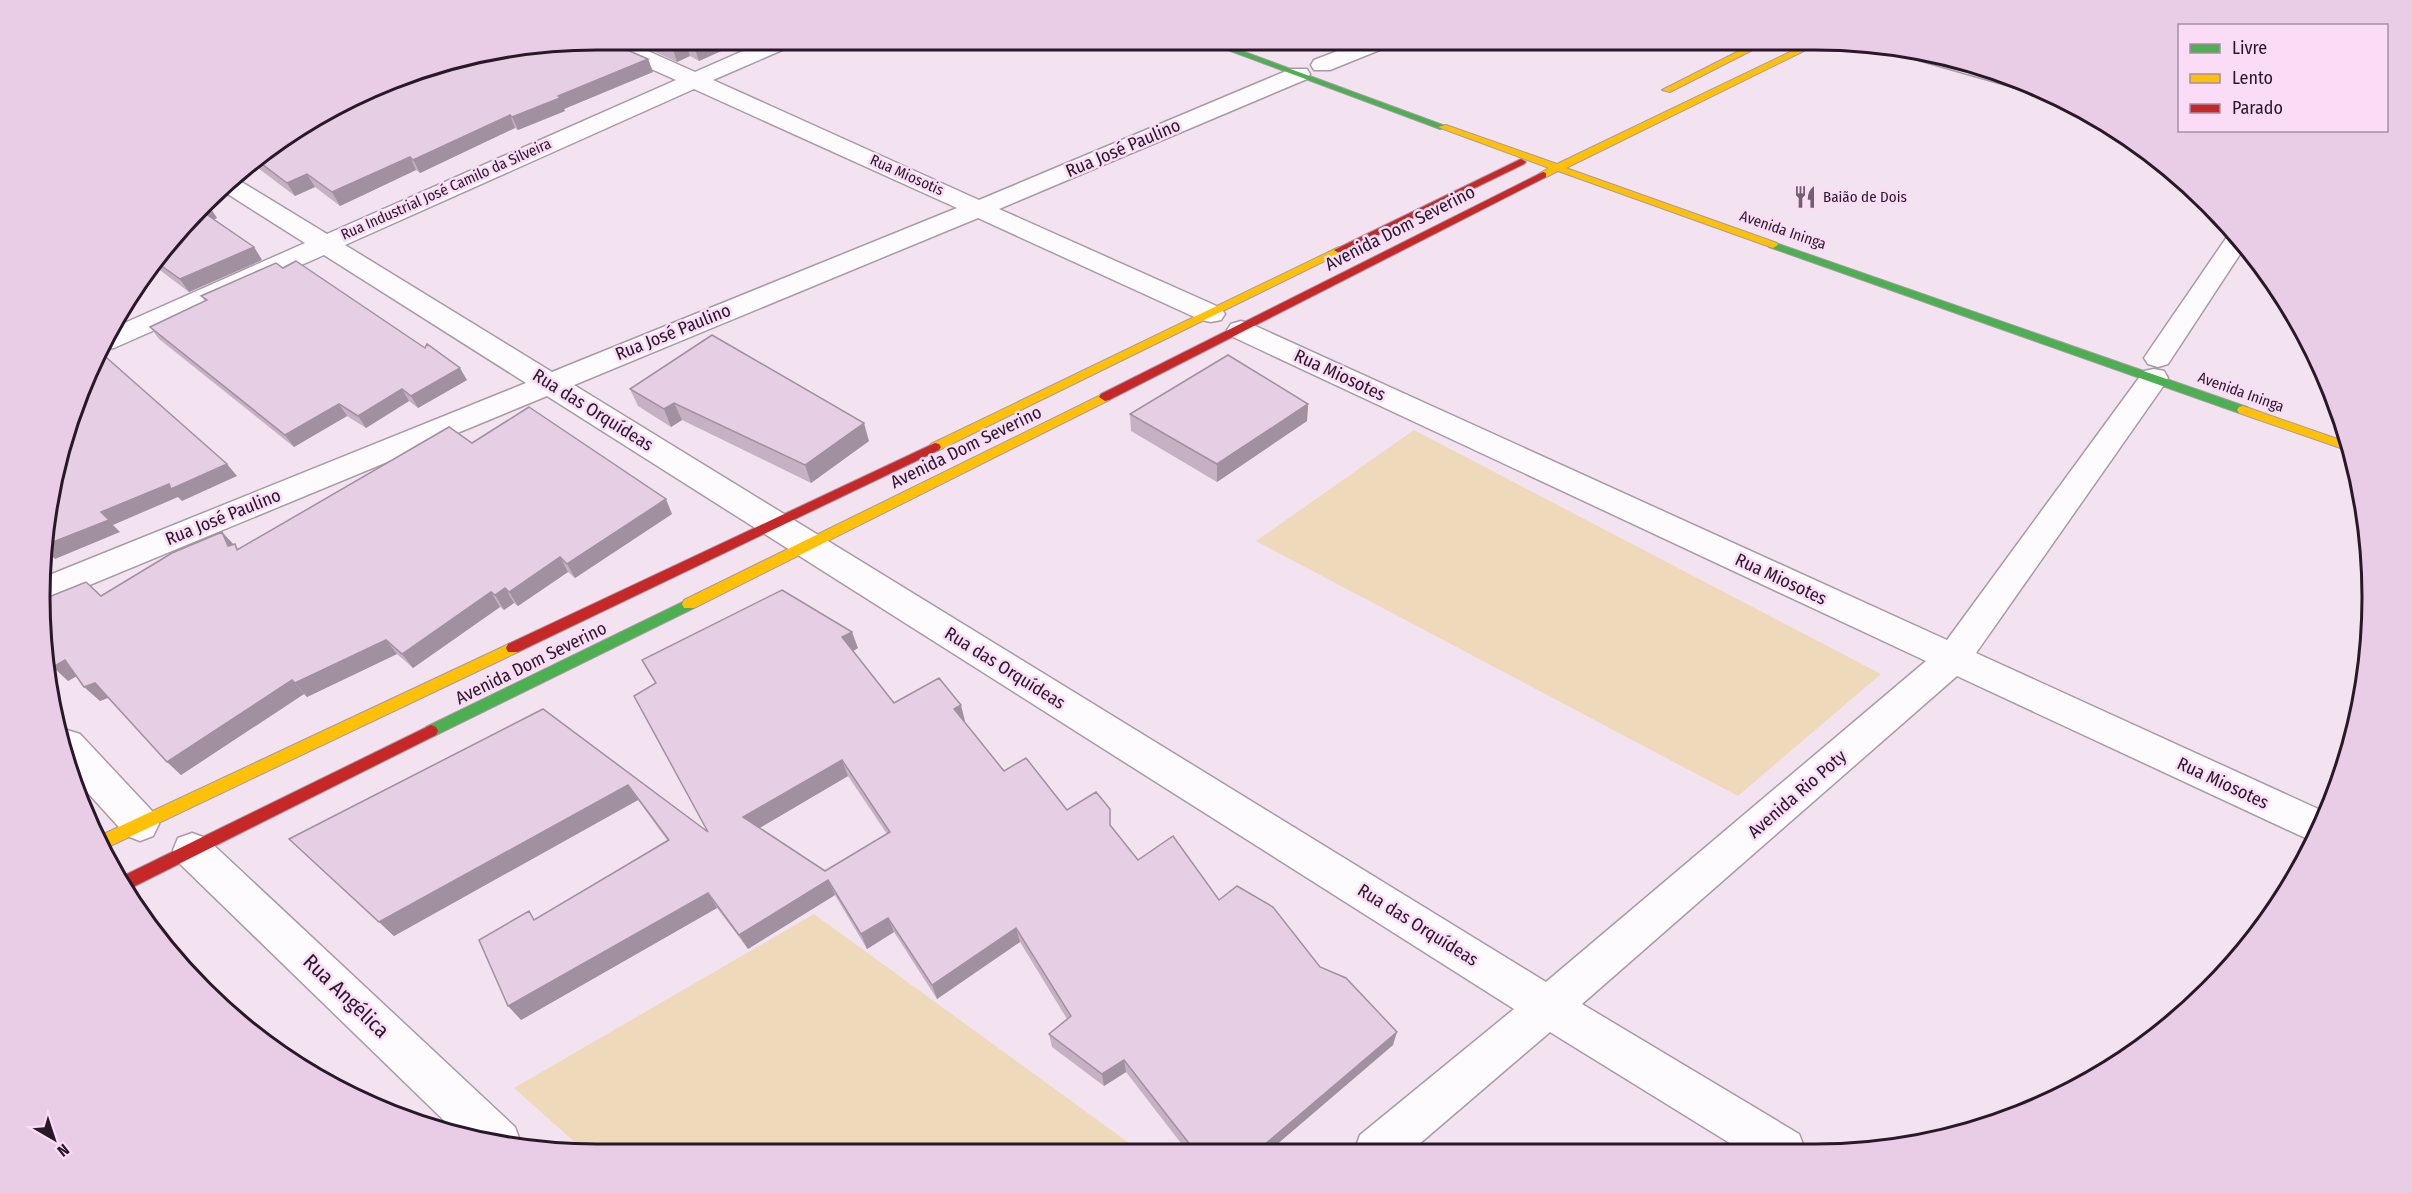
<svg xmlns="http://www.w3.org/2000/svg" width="2412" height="1193" viewBox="0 0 2412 1193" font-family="'Fira Sans Condensed',sans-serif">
<rect width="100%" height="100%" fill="#f3e3f1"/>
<path fill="#efd9bb" d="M 1414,430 L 1881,674 L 1738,796 L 1256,541 Z
M 814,914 L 1140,1151 L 587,1153 L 514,1088 Z"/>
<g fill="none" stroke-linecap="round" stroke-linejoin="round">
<g stroke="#a99aa7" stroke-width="3">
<path id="street" d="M 621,39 L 695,72 L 770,39 L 798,39 L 796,44 L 713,80 L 979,200 L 1291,69 L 1307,69 L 1310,74 L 1307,79 L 999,209 L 1221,308 L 1225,314 L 1221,320 L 1211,322 L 1201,320 L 978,218 L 574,385 L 1546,982 L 1926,661 L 1231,336 L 1227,330 L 1231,324 L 1241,321 L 1251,324 L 1947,640 L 2144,371 L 2154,369 L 2164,371 L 2168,378 L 2164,385 L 1976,653 L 2327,813 L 2316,843 L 1957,676 L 1582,1004 L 1799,1134 L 1805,1149 L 1741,1150 L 1550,1032 L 1411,1151 L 1354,1151 L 1360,1135 L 1514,1009 L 547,396 L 46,603 L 47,576 L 526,383 L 324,255 L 114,348 L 99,350 L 111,329 L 305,243 L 223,191 L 235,178 L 327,234 L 676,80 L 595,44 L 593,40 ZM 694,89 L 957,208 L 552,372 L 345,245 Z
M 1366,40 L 1395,40 L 1392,45 L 1330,70 L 1314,70 L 1311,65 L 1314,60 Z
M 1892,47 L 1959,58 L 2034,86 L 2025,90 L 2017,88 L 1894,53 Z
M 2235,230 L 2246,245 L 2168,364 L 2158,367 L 2148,364 L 2144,358 L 2148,352 L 2231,231 Z
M 67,730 L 80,734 L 153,812 L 159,824 L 153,836 L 140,841 L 127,836 L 78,782 L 63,731 Z
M 192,833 L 206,838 L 515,1127 L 521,1143 L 520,1146 L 460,1136 L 178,862 L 173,850 L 178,838 Z"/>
</g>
<g stroke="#a99aa7" stroke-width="2">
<path id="fast" d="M 1201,40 L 1212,40 L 1448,127 L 1440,129 Z
M 1773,242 L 2247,407 L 2249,410 L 2247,413 L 2239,413 L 1769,247 L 1768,245 Z
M 689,599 L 694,600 L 696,604 L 694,608 L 436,735 L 431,737 L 426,735 L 424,731 L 426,727 Z"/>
</g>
<g stroke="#a99aa7" stroke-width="2">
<path id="slow" d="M 1761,40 L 1772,40 L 1670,92 L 1662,90 Z
M 1815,40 L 1826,40 L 1566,168 L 1777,243 L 1778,245 L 1773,248 L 1558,171 L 1546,177 L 1540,177 L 1540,173 L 1549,168 L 1438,127 L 1446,125 L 1557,164 Z
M 1339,247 L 1344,250 L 1343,252 L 939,450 L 931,450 L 929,447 L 931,444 Z
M 1105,393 L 1109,394 L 1111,397 L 1109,400 L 694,608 L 684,608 L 682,604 L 684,600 Z
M 2243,406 L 2349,443 L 2352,452 L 2239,413 L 2237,410 L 2239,407 Z
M 513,642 L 518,644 L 520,648 L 518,652 L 104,849 L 101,850 L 95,838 Z"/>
</g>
<g stroke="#a99aa7" stroke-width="2">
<path id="jam" d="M 1521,159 L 1526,162 L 1524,164 L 1343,252 L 1339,253 L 1334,250 Z
M 1543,172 L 1546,173 L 1546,177 L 1109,400 L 1105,401 L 1099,397 L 1101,394 Z
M 935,443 L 939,444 L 941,447 L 939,450 L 518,652 L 508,652 L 506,648 L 508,644 Z
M 431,725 L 436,727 L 438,731 L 436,735 L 131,888 L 121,877 Z"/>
</g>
<use href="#street" fill="#fdfbfd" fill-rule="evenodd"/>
<use href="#fast" fill="#4caf50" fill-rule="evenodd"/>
<use href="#slow" fill="#ffc107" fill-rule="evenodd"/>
<use href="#jam" fill="#c62828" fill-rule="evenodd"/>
</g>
<path fill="#c6b1c4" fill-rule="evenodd" d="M 627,39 L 748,39 L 699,61 L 690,56 L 677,62 Z
M 648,59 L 653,72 L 564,109 L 565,111 L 518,130 L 515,128 L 420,173 L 416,170 L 340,206 L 315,187 L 295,196 L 250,162 L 257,154 Z
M 209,206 L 217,218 L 214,219 L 254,247 L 262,260 L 189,292 L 153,265 Z
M 283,268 L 467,380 L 418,408 L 409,401 L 366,428 L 347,416 L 294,447 L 159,339 L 150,327 L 205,301 L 201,296 Z
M 630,389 L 869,441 L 811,483 L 682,420 L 671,427 L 638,406 Z
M 1308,404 L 1307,421 L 1217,482 L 1131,431 L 1130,414 Z
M 472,443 L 672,514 L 575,578 L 568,572 L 518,606 L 514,603 L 504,610 L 500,607 L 413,668 L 397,654 L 307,697 L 304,694 L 181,775 L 108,698 L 100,701 L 77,676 L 68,681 L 101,596 L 222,532 L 233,544 L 239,549 Z
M 858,648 L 853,651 L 894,703 L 965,721 L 964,722 L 1004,771 L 1067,810 L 1111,826 L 1138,860 L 1219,900 L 1320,967 L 1393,1045 L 1269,1151 L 1187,1151 L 1126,1072 L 1104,1086 L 1052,1047 L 1049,1034 L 1067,1019 L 1020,942 L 937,999 L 894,932 L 867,949 L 835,895 L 748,949 L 717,908 L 521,1020 L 536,919 L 667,840 L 638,800 L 394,936 L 289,839 L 543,709 L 708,832 L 655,683 L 642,660 ZM 848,776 L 887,834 L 825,871 L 760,828 Z"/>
<path fill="#a190a0" d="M 716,39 L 748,39 L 699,61 L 695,49 Z
M 686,44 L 690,56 L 677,62 L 673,49 Z
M 648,59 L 653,72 L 564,109 L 565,111 L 518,130 L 512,117 L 558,96 Z
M 510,115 L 515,128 L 420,173 L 413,160 Z
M 410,157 L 416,170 L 340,206 L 332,192 Z
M 307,174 L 315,187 L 295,196 L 287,183 Z
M 209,206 L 217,218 L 208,222 L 202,213 Z
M 254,247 L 262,260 L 189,292 L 180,279 Z
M 460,368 L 467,380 L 418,408 L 411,396 Z
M 402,389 L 409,401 L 366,428 L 358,416 Z
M 674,403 L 682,420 L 671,427 L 664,409 Z
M 339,404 L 347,416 L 294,447 L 285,435 Z
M 1308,404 L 1307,421 L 1217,482 L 1217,464 Z
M 864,423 L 869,441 L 811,483 L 805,465 Z
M 227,464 L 237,476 L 182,501 L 178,497 L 113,525 L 120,532 L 55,559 L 48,552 L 48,544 L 101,512 L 169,484 Z
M 666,499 L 672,514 L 575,578 L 567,564 Z
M 222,532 L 235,546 L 228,546 Z
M 560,557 L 568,572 L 518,606 L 509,592 Z
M 505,588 L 514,603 L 504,610 L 495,595 Z
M 491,592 L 500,607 L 413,668 L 402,654 Z
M 852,632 L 858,648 L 848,654 L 842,637 Z
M 386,640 L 397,654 L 307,697 L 295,683 Z
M 65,660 L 80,674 L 68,681 L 53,667 Z
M 292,680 L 304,694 L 181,775 L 167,762 Z
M 95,683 L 110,697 L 100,701 L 84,687 Z
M 961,705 L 965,721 L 958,725 L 954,709 Z
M 842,760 L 848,776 L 751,833 L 743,817 Z
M 628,785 L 638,800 L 394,936 L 379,922 Z
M 828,880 L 835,895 L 748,949 L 739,935 Z
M 708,893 L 717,908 L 521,1020 L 508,1006 Z
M 888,918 L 894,932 L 867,949 L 861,934 Z
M 1016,928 L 1020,942 L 937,999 L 932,985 Z
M 1397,1032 L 1393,1045 L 1269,1151 L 1257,1151 Z
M 1124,1060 L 1126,1072 L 1104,1086 L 1102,1074 Z"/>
<path fill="#e6cee4" stroke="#a190a0" stroke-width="1.5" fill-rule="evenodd" d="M 597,39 L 602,39 L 648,59 L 558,96 L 560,98 L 512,117 L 510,115 L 413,160 L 410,157 L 332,192 L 307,174 L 287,183 L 254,158 L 257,154 L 417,69 Z
M 651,39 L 716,39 L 695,49 L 686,44 L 673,49 Z
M 203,212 L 254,247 L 180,279 L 156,262 Z
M 296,261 L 425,348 L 427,344 L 460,368 L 411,396 L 402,389 L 358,416 L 339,404 L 285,435 L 150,327 L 207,300 L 201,296 L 276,263 L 283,268 Z
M 712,335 L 864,423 L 805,465 L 674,403 L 664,409 L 630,389 Z
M 99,351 L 227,464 L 171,489 L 169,484 L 101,512 L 109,520 L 48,544 L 50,487 L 81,383 Z
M 1228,355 L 1308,404 L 1217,464 L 1130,414 Z
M 529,407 L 666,499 L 567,564 L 560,557 L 509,592 L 505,588 L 495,595 L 491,592 L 402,654 L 386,640 L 295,683 L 292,680 L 167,762 L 95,683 L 84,687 L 65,660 L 53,667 L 44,659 L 46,598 L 86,582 L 101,596 L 172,553 L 222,532 L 228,546 L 235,544 L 237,550 L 449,427 L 472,443 Z
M 782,590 L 852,632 L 842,637 L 894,703 L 939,678 L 961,705 L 954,709 L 1004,771 L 1026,758 L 1067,810 L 1096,792 L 1110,809 L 1110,825 L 1138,860 L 1173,836 L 1219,900 L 1237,886 L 1273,907 L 1320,967 L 1346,978 L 1397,1032 L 1257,1151 L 1195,1151 L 1124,1060 L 1102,1074 L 1049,1034 L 1071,1016 L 1016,928 L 932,985 L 888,918 L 861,934 L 828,880 L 739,935 L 708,893 L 508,1006 L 479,940 L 529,911 L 534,920 L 669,840 L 628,785 L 379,922 L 289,839 L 543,709 L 708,832 L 634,696 L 656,683 L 642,660 ZM 842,760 L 890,832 L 825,871 L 743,817 Z"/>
<defs>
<g id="restaurant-bare" transform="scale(1.8)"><path d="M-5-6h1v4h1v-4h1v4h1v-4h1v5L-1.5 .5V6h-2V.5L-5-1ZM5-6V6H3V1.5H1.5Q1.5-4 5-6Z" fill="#705f6e" stroke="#fadcf7" stroke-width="2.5" paint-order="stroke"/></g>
</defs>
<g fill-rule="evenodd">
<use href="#restaurant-bare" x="1805" y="197"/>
</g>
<g text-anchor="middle" stroke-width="5" stroke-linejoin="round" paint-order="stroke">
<g font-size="15" fill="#291828" stroke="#fadcf7">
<text transform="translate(907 175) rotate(24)" y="5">Rua Miosotis</text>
<text transform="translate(446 189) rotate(-24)" y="5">Rua Industrial José Camilo da Silveira</text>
<text transform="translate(1783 230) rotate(19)" y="5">Avenida Ininga</text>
<text transform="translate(2241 392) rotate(20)" y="5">Avenida Ininga</text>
</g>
<g font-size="15" fill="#291828" stroke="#fadcf7" text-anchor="start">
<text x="1823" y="202">Baião de Dois</text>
</g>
<g font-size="18" fill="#291828" stroke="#fadcf7">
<text transform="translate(1123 148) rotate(-23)" y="6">Rua José Paulino</text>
<text transform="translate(1400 228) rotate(-27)" y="6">Avenida Dom Severino</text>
<text transform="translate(673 332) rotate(-22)" y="6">Rua José Paulino</text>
<text transform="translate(1340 375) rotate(25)" y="6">Rua Miosotes</text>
<text transform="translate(593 410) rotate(32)" y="6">Rua das Orquídeas</text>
<text transform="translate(966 447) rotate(-26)" y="6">Avenida Dom Severino</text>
<text transform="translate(223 517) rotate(-22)" y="6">Rua José Paulino</text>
<text transform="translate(1781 579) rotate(25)" y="6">Rua Miosotes</text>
<text transform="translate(531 663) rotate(-26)" y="6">Avenida Dom Severino</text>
<text transform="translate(1005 668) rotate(32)" y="6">Rua das Orquídeas</text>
<text transform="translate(2223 783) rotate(25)" y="6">Rua Miosotes</text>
<text transform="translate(1797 794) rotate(-41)" y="6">Avenida Rio Poty</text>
<text transform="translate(1418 925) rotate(32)" y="6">Rua das Orquídeas</text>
</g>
<g font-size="21" fill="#291828" stroke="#fadcf7">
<text transform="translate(346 996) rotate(44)" y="7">Rua Angélica</text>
</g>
</g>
<path d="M0 0H2412V1193H0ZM597 50H1815A547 547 0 0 1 2362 597V597A547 547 0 0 1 1815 1144H597A547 547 0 0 1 50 597V597A547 547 0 0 1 597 50Z" fill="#e9cce6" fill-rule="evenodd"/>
<path fill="none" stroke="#291828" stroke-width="3" d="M597 50H1815A547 547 0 0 1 2362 597V597A547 547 0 0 1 1815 1144H597A547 547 0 0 1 50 597V597A547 547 0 0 1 597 50Z"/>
<rect x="2178" y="24" width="210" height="108" fill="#fadcf7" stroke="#a68ea4" stroke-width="1.5"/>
<rect x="2190" y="44" width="30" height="9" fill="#4caf50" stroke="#a68ea4" stroke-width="1.5"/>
<text x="2232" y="54" font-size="18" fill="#291828">Livre</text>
<rect x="2190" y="74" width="30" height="9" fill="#ffc107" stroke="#a68ea4" stroke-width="1.5"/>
<text x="2232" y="84" font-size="18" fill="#291828">Lento</text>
<rect x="2190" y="104" width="30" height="9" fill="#c62828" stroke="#a68ea4" stroke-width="1.5"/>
<text x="2232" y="114" font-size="18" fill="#291828">Parado</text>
<g transform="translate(54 1139) rotate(141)" stroke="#fadcf7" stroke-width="4.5" paint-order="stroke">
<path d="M0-4.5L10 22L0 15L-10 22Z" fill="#291828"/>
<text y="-9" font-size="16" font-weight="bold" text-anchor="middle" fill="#291828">N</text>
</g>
</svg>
